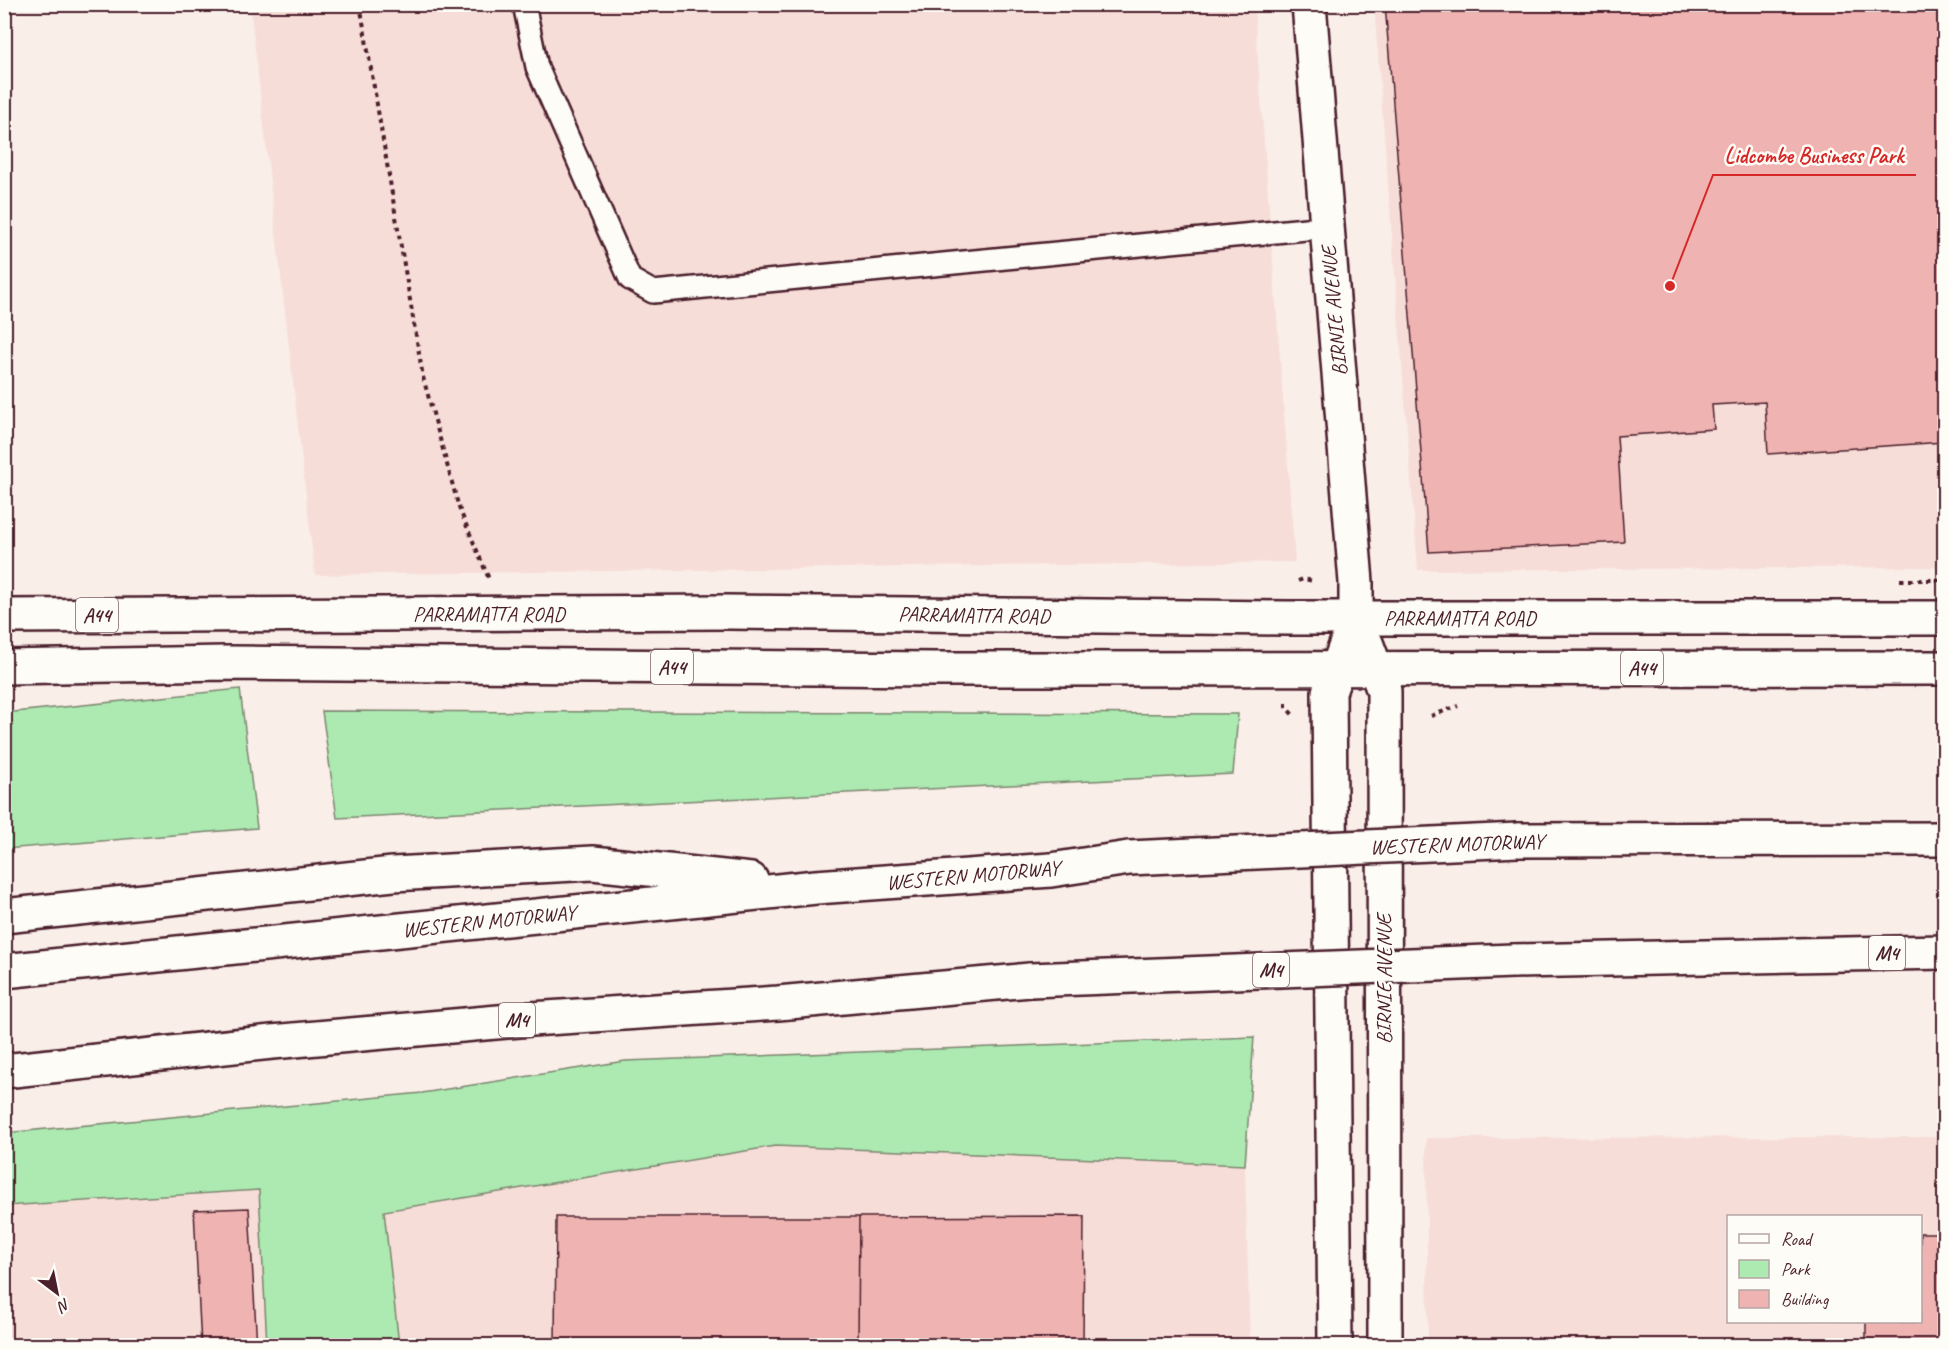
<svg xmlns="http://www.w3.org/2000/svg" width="1949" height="1350" viewBox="0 0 1949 1350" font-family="Caveat,sans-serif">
<rect width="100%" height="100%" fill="#faeee9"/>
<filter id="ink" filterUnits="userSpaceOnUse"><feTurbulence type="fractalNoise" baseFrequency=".0167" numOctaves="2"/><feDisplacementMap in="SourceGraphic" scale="12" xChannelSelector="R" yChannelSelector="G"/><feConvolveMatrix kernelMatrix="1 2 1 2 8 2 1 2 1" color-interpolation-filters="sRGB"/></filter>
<g filter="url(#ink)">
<path fill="#f7ddd8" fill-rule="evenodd" d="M 250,5 L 1254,5 L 1295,562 L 315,575 Z
M 1374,5 L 1944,5 L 1944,567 L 1418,570 Z
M 1944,1137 L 1944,1345 L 1428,1345 L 1426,1138 ZM 1728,1216 L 1920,1216 L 1920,1322 L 1728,1322 Z
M 775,1146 L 1245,1165 L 1250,1345 L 399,1345 L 384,1211 Z
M 259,1190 L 267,1345 L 5,1346 L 5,1206 Z"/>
<path fill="#aceab1" stroke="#7b846e" stroke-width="1.5" d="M 240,689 L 257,828 L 5,849 L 5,713 Z
M 322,711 L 1238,714 L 1233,774 L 337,818 Z
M 1254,1037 L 1245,1165 L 775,1146 L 384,1211 L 399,1345 L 267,1345 L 259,1190 L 5,1206 L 5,1133 L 422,1093 L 625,1061 Z"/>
<path fill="#efb4b2" stroke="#4a1f2b" stroke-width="1.5" d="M 1385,4 L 1944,4 L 1944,442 L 1768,454 L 1765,402 L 1712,405 L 1714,429 L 1617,436 L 1624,542 L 1429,552 Z
M 249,1208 L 257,1346 L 201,1346 L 194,1210 Z
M 1084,1216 L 1083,1346 L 858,1346 L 859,1217 Z
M 556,1217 L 859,1217 L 858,1346 L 555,1346 Z
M 1920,1233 L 1944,1233 L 1944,1346 L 1866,1346 L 1866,1322 L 1920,1322 Z"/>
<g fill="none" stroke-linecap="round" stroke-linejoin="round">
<g stroke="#4a1f2b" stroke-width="26">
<path id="lane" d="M 524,4 L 537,67 L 630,279 L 653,292 L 1327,227"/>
</g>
<g stroke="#4a1f2b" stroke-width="38">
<path id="secondary" d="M 1309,4 L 1356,582 L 1356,618 L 1329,692 L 1335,1346
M 1366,643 L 1384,691 L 1385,1346"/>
</g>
<g stroke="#4a1f2b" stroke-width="38">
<path id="highway" d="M 4,616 L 728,612 L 1288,618 L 1944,618
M 4,667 L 225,663 L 937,669 L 1944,668
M 1518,840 L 1944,839
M 4,916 L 393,874 L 593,863 L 751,880
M 1513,961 L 1944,952
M 4,971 L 816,887 L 1051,870 L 1129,858
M 4,1071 L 272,1042 L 531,1019 L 778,1003 L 1030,980"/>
</g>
<path stroke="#4a1f2b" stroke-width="4" stroke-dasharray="4.5 4.5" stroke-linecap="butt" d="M 360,4 L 423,377 L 459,508 L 489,579
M 1900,580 L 1944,580
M 1298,581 L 1303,579 L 1314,581
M 1286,703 L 1286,707 L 1294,716
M 1431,716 L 1458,706"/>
<use href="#lane" stroke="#fdfcf7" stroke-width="21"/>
<use href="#secondary" stroke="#fdfcf7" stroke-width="33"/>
<use href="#highway" stroke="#fdfcf7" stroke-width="33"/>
<g stroke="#4a1f2b" stroke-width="38" stroke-linecap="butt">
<path id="highway-bridge" d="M 1129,858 L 1518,840
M 1030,980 L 1513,961"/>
</g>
<use href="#highway-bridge" stroke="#fdfcf7" stroke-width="33"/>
</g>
</g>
<g text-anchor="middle" stroke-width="5" stroke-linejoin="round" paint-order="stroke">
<g fill="#fdfcf7" stroke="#806168" stroke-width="1.5">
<rect x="76" y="598" width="42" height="34" rx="4.5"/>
<rect x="651" y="650" width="42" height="34" rx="4.5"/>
<rect x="1621" y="651" width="42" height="34" rx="4.5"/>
<rect x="1869" y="936" width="36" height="34" rx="4.5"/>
<rect x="1253" y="953" width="36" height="34" rx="4.5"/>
<rect x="499" y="1003" width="36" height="34" rx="4.5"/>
</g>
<g font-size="20" font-weight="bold" fill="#4a1f2b">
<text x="97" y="622">A44</text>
<text x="672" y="674">A44</text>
<text x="1642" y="675">A44</text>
<text x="1887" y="960">M4</text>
<text x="1271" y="977">M4</text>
<text x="517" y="1027">M4</text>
</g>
<g font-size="21" fill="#4a1f2b" stroke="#fdfcf7">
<text transform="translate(1334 311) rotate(-95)" y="7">BIRNIE AVENUE</text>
<text x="489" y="621">PARRAMATTA ROAD</text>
<text transform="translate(974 615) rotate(1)" y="7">PARRAMATTA ROAD</text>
<text x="1460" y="625">PARRAMATTA ROAD</text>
<text transform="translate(1457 844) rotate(-2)" y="7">WESTERN MOTORWAY</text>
<text transform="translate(973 875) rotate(-5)" y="7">WESTERN MOTORWAY</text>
<text transform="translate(489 921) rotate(-6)" y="7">WESTERN MOTORWAY</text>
<text transform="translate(1384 979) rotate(-90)" y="7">BIRNIE AVENUE</text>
</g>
</g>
<path fill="none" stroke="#d62828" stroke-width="2" d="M1670 286L1713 175H1916"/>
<circle fill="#d62828" stroke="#fdfcf7" stroke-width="2" cx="1670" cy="286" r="6"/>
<g font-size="22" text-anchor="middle" font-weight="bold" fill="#d62828" stroke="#fdfcf7" stroke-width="5" stroke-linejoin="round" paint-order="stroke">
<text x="1814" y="163">Lidcombe Business Park</text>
</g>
<rect width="1949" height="1350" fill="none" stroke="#fdfcf7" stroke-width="24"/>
<rect x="12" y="12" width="1925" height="1326" fill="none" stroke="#4a1f2b" stroke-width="2" filter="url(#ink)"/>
<rect x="1727" y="1215" width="195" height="108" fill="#fdfcf7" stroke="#b5a4a5" stroke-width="1.5"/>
<rect x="1739" y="1234" width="30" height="9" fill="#fdfcf7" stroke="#b5a4a5" stroke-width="1.5"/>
<text x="1781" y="1245" font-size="18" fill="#4a1f2b">Road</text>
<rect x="1739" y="1260" width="30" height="18" fill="#aceab1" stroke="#b5a4a5" stroke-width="1.5"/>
<text x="1781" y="1275" font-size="18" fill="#4a1f2b">Park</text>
<rect x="1739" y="1290" width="30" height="18" fill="#efb4b2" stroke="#b5a4a5" stroke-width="1.5"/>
<text x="1781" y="1305" font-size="18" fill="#4a1f2b">Building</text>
<g transform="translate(57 1293) rotate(148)" stroke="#fdfcf7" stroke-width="4.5" paint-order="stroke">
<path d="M0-4.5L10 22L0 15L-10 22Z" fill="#4a1f2b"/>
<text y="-9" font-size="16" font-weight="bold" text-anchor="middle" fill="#4a1f2b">N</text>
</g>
</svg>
